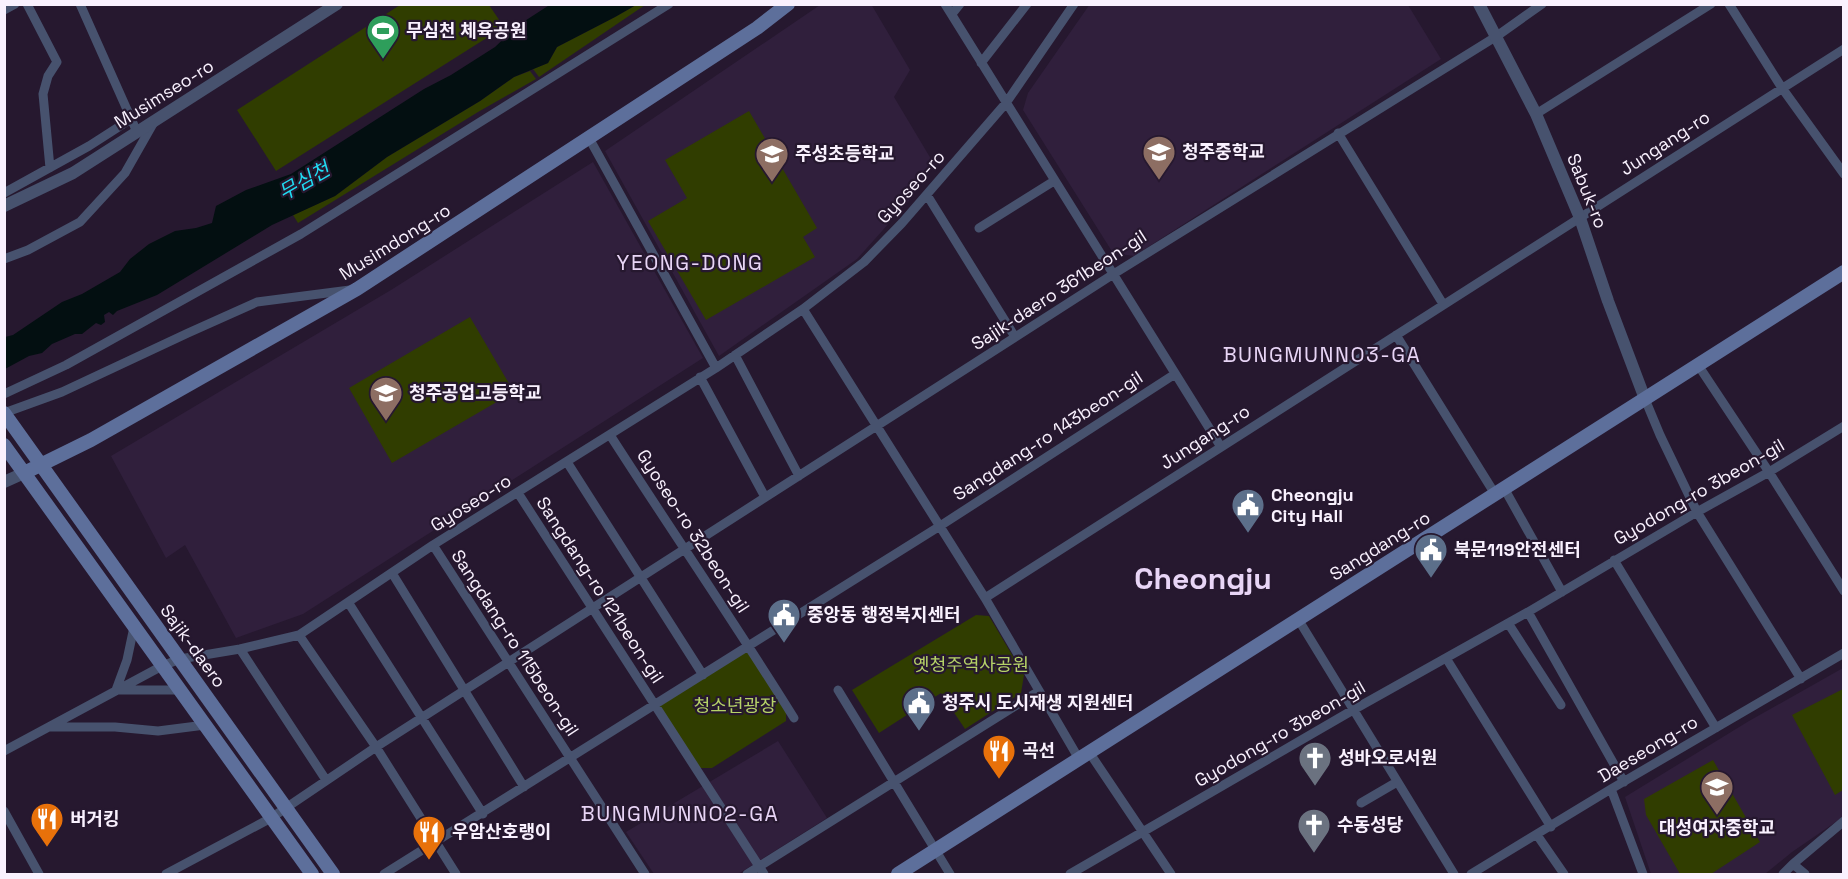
<svg xmlns="http://www.w3.org/2000/svg" width="1848" height="879" viewBox="0 0 1848 879" font-family="'Space Grotesk','Noto Sans KR',sans-serif">
<rect width="100%" height="100%" fill="#26182f"/>
<path fill="#301f3c" d="M 871,4 L 910,70 L 894,97 L 934,164 L 908,202 L 857,259 L 719,356 L 605,151 L 820,5 Z
M 1090,4 L 1408,5 L 1441,59 L 1134,256 L 1113,253 L 1023,110 L 1028,93 Z
M 593,162 L 703,358 L 303,614 L 236,638 L 185,545 L 166,558 L 111,456 L 391,290 Z
M 1843,668 L 1843,817 L 1792,852 L 1765,874 L 1651,874 L 1625,797 L 1749,721 Z
M 778,741 L 827,818 L 738,874 L 654,874 L 626,832 Z"/>
<path fill="#303d00" d="M 400,5 L 489,5 L 504,27 L 276,171 L 237,110 Z
M 636,5 L 645,5 L 539,77 L 533,69 L 548,63 L 557,47 L 615,17 Z
M 530,71 L 536,79 L 478,112 L 298,223 L 293,215 L 335,196 L 387,157 L 480,101 L 514,77 Z
M 749,111 L 817,228 L 803,237 L 815,257 L 706,320 L 648,221 L 687,198 L 665,160 Z
M 470,317 L 514,392 L 392,463 L 349,388 Z
M 976,615 L 989,616 L 1024,675 L 1021,693 L 965,729 L 941,693 L 879,733 L 852,690 Z
M 748,649 L 786,711 L 786,721 L 712,768 L 699,768 L 658,707 Z
M 1843,689 L 1843,790 L 1835,795 L 1792,715 Z
M 1713,760 L 1760,842 L 1711,874 L 1680,874 L 1646,815 L 1644,799 Z"/>
<path fill="#030f11" d="M 551,4 L 636,5 L 615,17 L 557,47 L 548,63 L 514,77 L 480,101 L 387,157 L 335,196 L 272,225 L 157,295 L 117,311 L 113,315 L 109,312 L 104,315 L 105,322 L 101,325 L 96,323 L 82,334 L 75,334 L 52,344 L 42,353 L 29,356 L 5,369 L 5,337 L 13,335 L 62,302 L 82,294 L 120,272 L 130,259 L 149,244 L 175,231 L 196,228 L 212,223 L 216,206 L 246,190 L 291,174 L 424,89 L 451,75 L 495,47 L 517,26 Z"/>
<g fill="none" stroke-linecap="round" stroke-linejoin="round">
<path stroke="#47526e" stroke-width="9" d="M 27,4 L 57,62 L 48,76 L 43,94 L 50,168
M 80,4 L 137,132
M 945,4 L 1221,447
M 1729,4 L 1782,88 L 1844,174
M 4,10 L 15,4
M 952,14 L 960,4
M 981,63 L 1027,4
M 1536,114 L 1711,4
M 1338,133 L 1443,304
M 589,138 L 716,368
M 4,193 L 89,146 L 131,119
M 927,195 L 1015,337
M 979,228 L 1054,181
M 4,259 L 28,250 L 80,222 L 125,173 L 154,122
M 803,309 L 985,598 L 1079,759
M 1396,335 L 1495,494
M 735,355 L 799,476
M 1698,365 L 1769,472 L 1844,591
M 700,377 L 765,497
M 4,394 L 66,365 L 301,234 L 669,4
M 1645,399 L 1660,435 L 1697,512 L 1801,679
M 4,413 L 62,392 L 188,333 L 257,302 L 350,290
M 610,435 C 671,530 735,623 794,718
M 567,462 L 703,675
M 1504,488 L 1562,592
M 518,493 L 764,874
M 433,545 L 645,874
M 1614,560 L 1716,728
M 392,573 L 524,787
M 985,598 L 1844,49
M 348,602 L 483,814
M 1528,612 L 1624,782
M 1298,619 L 1454,874
M 1508,623 L 1561,705
M 134,627 L 127,660 L 116,690 L 180,690
M 299,635 L 376,747 L 456,874
M 240,649 L 326,780
M 1446,658 L 1551,827
M 838,690 L 950,874
M 51,727 L 115,727 L 158,731 L 205,725
M 4,751 L 162,666 L 180,659 L 240,649 L 299,635 L 433,545 L 716,368 L 803,309 L 864,262 L 902,223 L 1006,103 L 1074,4
M 1089,752 L 1171,874
M 1611,789 L 1643,874
M 1361,803 L 1397,782
M 4,811 L 39,874
M 1537,835 L 1564,874
M 1793,864 L 1805,874
M 166,874 L 271,818 L 376,747 L 1112,275 L 1497,36 L 1542,4
M 384,874 L 940,526 L 1175,374
M 747,874 L 1039,691
M 1070,874 L 1353,710 L 1528,612 L 1697,512 L 1769,472 L 1844,426
M 1471,874 L 1611,789 L 1844,653
M 1783,874 L 1793,864 L 1844,821"/>
<path stroke="#47526e" stroke-width="12" d="M 1479,4 L 1536,114 L 1580,218 L 1608,301 L 1645,399
M 4,206 L 73,173 L 337,4
M 4,482 L 24,473"/>
<path stroke="#5d6f9b" stroke-width="14" d="M 4,413 L 333,874
M 4,445 L 312,874
M 24,473 L 91,440 L 357,289 L 757,28 L 788,4
M 898,874 L 1844,272"/>
</g>
<defs>
<g id="stadium-pin" transform="scale(1.725)"><path d="M0 17L-7.5 6A9.5 9.5 0 1 1 7.5 6Z" fill="#2e9e5b" stroke="#26182f"/><path d="M0-5a6.5 5 0 1 0 0 10a6.5 5 0 1 0 0-10ZM-3.5-1.8h7v3.6h-7Z" fill="#fff"/></g>
<g id="school-pin" transform="scale(1.725)"><path d="M0 17L-7.5 6A9.5 9.5 0 1 1 7.5 6Z" fill="#8d6e63" stroke="#26182f"/><path d="M0-5L7-2L0 1L-7-2ZM-4 1L0 2.5L4 1V4Q0 6-4 4Z" fill="#fff"/></g>
<g id="civic-pin" transform="scale(1.725)"><path d="M0 17L-7.5 6A9.5 9.5 0 1 1 7.5 6Z" fill="#5c6f8a" stroke="#26182f"/><path d="M-.6-6.5H3V-4.5H.6V-3L4-1V1h2V6H-6V1h2V-1L-.6-3ZM-1.2 2.5V6h2.4V2.5Z" fill="#fff"/></g>
<g id="restaurant-pin" transform="scale(1.725)"><path d="M0 17L-7.5 6A9.5 9.5 0 1 1 7.5 6Z" fill="#e8710a" stroke="#26182f"/><path d="M-5-6h1v4h1v-4h1v4h1v-4h1v5L-1.5 .5V6h-2V.5L-5-1ZM5-6V6H3V1.5H1.5Q1.5-4 5-6Z" fill="#fff"/></g>
<g id="church-pin" transform="scale(1.725)"><path d="M0 17L-7.5 6A9.5 9.5 0 1 1 7.5 6Z" fill="#6b7280" stroke="#26182f"/><path d="M-1.2-6h2.4v3.5h3.3v2.4h-3.3V6h-2.4V-.1h-3.3v-2.4h3.3Z" fill="#fff"/></g>
</defs>
<g fill-rule="evenodd">
<use href="#stadium-pin" x="383" y="31"/>
<use href="#school-pin" x="1159" y="152"/>
<use href="#school-pin" x="772" y="154"/>
<use href="#school-pin" x="386" y="393"/>
<use href="#civic-pin" x="1248" y="505"/>
<use href="#civic-pin" x="1431" y="550"/>
<use href="#civic-pin" x="784" y="615"/>
<use href="#civic-pin" x="919" y="703"/>
<use href="#restaurant-pin" x="999" y="751"/>
<use href="#church-pin" x="1315" y="758"/>
<use href="#school-pin" x="1717" y="787"/>
<use href="#restaurant-pin" x="47" y="819"/>
<use href="#church-pin" x="1314" y="825"/>
<use href="#restaurant-pin" x="429" y="832"/>
</g>
<g text-anchor="middle" stroke-width="4.5" stroke-linejoin="round" paint-order="stroke">
<g font-size="18" font-weight="bold" fill="#f9f1fe" stroke="#26182f" text-anchor="start">
<text x="406" y="37">무심천 체육공원</text>
<text x="1182" y="158">청주중학교</text>
<text x="795" y="160">주성초등학교</text>
<text x="409" y="399">청주공업고등학교</text>
<text x="1271" y="501">Cheongju<tspan x="1271" dy="21">City Hall</tspan></text>
<text x="1454" y="556">북문119안전센터</text>
<text x="807" y="621">중앙동 행정복지센터</text>
<text x="942" y="709">청주시 도시재생 지원센터</text>
<text x="1022" y="757">곡선</text>
<text x="1338" y="764">성바오로서원</text>
<text x="70" y="825">버거킹</text>
<text x="1337" y="831">수동성당</text>
<text x="1717" y="834" text-anchor="middle">대성여자중학교</text>
<text x="452" y="838">우암산호랭이</text>
</g>
<g font-size="18" fill="#f9f1fe" stroke="#26182f">
<text transform="translate(164 94) rotate(-32)" y="6">Musimseo-ro</text>
<text transform="translate(1665 143) rotate(-33)" y="6">Jungang-ro</text>
<text transform="translate(911 187) rotate(-48)" y="6">Gyoseo-ro</text>
<text transform="translate(1587 191) rotate(68)" y="6">Sabuk-ro</text>
<text transform="translate(395 242) rotate(-32)" y="6">Musimdong-ro</text>
<text transform="translate(1059 290) rotate(-33)" y="6">Sajik-daero 361beon-gil</text>
<text transform="translate(1048 436) rotate(-33)" y="6">Sangdang-ro 143beon-gil</text>
<text transform="translate(1205 437) rotate(-33)" y="6">Jungang-ro</text>
<text transform="translate(1699 492) rotate(-30)" y="6">Gyodong-ro 3beon-gil</text>
<text transform="translate(471 503) rotate(-32)" y="6">Gyoseo-ro</text>
<text transform="translate(693 531) rotate(57)" y="6">Gyoseo-ro 32beon-gil</text>
<text transform="translate(1380 546) rotate(-32)" y="6">Sangdang-ro</text>
<text transform="translate(600 590) rotate(57)" y="6">Sangdang-ro 121beon-gil</text>
<text transform="translate(515 643) rotate(57)" y="6">Sangdang-ro 115beon-gil</text>
<text transform="translate(193 646) rotate(54)" y="6">Sajik-daero</text>
<text transform="translate(1280 734) rotate(-30)" y="6">Gyodong-ro 3beon-gil</text>
<text transform="translate(1648 749) rotate(-31)" y="6">Daeseong-ro</text>
</g>
<g font-size="18" fill="#b6d268" stroke="#26182f">
<text x="971" y="671">옛청주역사공원</text>
<text x="735" y="712">청소년광장</text>
</g>
<g font-size="20" font-style="italic" fill="#20dbf2" stroke="#26182f">
<text transform="translate(304 181) rotate(-30)" y="7">무심천</text>
</g>
<g font-size="21" letter-spacing="1.5" fill="#e8d5f6" stroke="#26182f">
<text x="690" y="270">YEONG-DONG</text>
<text x="1322" y="362">BUNGMUNNO3-GA</text>
<text x="680" y="821">BUNGMUNNO2-GA</text>
</g>
<g font-size="30" font-weight="bold" fill="#e8d5f6" stroke="#26182f">
<text x="1203" y="589">Cheongju</text>
</g>
</g>
<rect width="1848" height="879" fill="none" stroke="#f9f1fe" stroke-width="12"/>
</svg>
